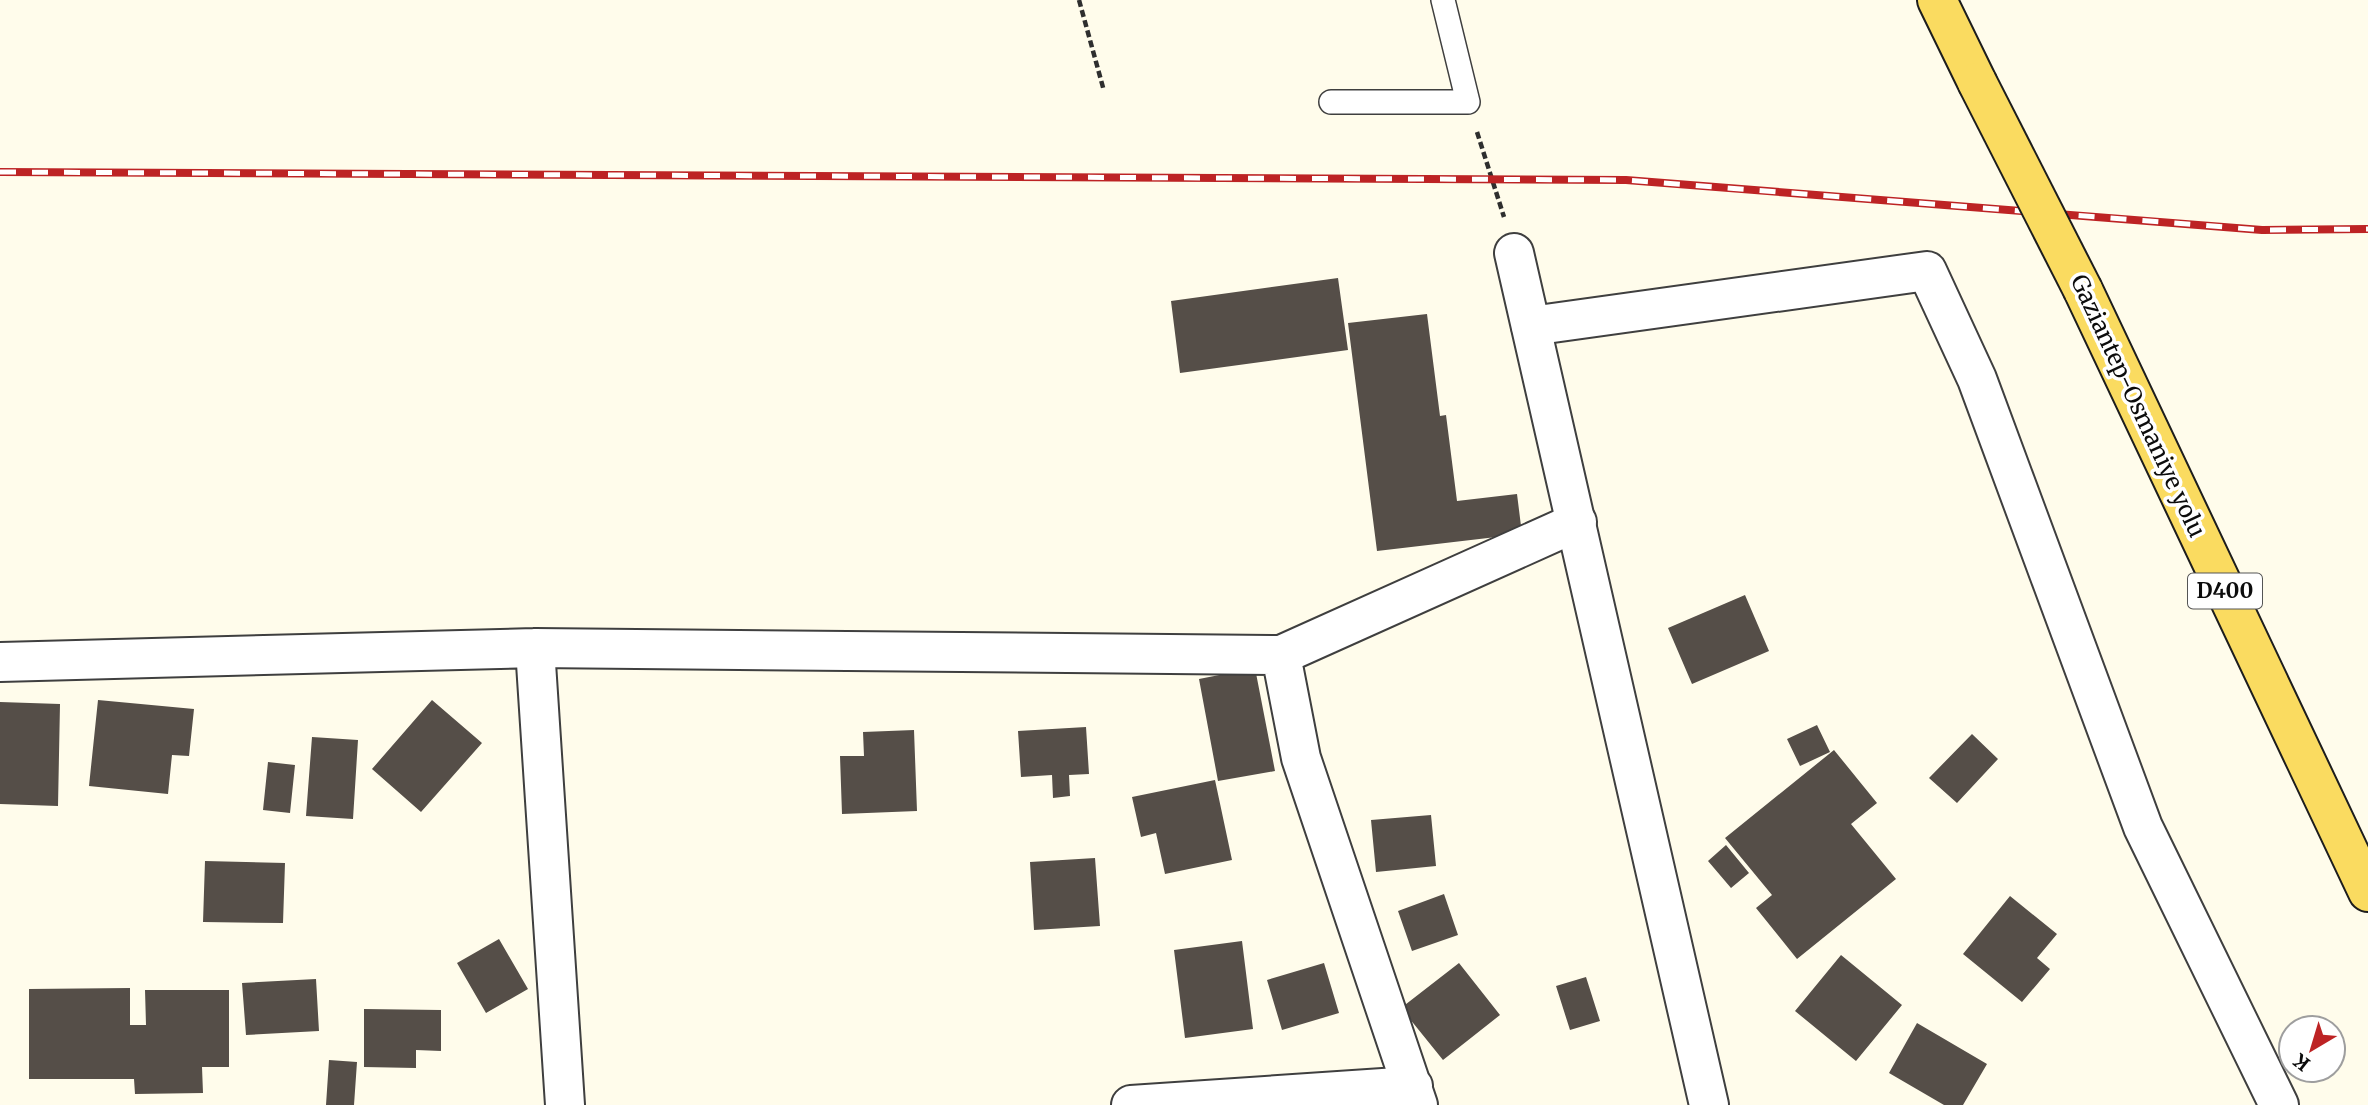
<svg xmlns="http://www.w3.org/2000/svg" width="2368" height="1105" viewBox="0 0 2368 1105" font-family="Merriweather,serif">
<rect width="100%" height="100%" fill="#fffceb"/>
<path fill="#554e48" d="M 1338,278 L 1348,350 L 1180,373 L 1171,301 Z
M 1427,314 L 1440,416 L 1446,415 L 1457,501 L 1517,494 L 1522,534 L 1377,551 L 1348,323 Z
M 1745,595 L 1769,651 L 1692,684 L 1668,628 Z
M 1255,668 L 1275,771 L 1218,781 L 1199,679 Z
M 98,700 L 194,709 L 189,756 L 172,755 L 168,794 L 89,786 Z
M 432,700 L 482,743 L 421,812 L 372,769 Z
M 0,702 L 60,704 L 58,806 L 0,804 Z
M 1817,725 L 1830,752 L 1800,766 L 1787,739 Z
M 1086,727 L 1089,774 L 1069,775 L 1070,796 L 1053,798 L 1052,775 L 1021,777 L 1018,731 Z
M 914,730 L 917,811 L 842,814 L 840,756 L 864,756 L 863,732 Z
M 1972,734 L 1998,759 L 1957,803 L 1929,778 Z
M 312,737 L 358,740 L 353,819 L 306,816 Z
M 1834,750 L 1877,803 L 1851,824 L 1896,879 L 1797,959 L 1756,908 L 1772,895 L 1725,838 Z
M 268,762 L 295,765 L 290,813 L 263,810 Z
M 1215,780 L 1232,860 L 1165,874 L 1156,833 L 1141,837 L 1132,797 Z
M 1431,815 L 1436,866 L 1376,872 L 1371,820 Z
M 1726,845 L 1749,873 L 1731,888 L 1708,861 Z
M 1095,858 L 1100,926 L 1034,930 L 1030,862 Z
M 205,861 L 285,863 L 283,923 L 203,922 Z
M 1444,894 L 1458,935 L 1412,951 L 1398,911 Z
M 2010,896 L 2057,934 L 2037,958 L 2050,969 L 2022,1002 L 1963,954 Z
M 499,939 L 528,989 L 486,1013 L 457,963 Z
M 1242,941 L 1253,1029 L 1185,1038 L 1174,950 Z
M 1841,955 L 1902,1005 L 1856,1061 L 1795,1011 Z
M 1324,963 L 1339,1013 L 1282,1030 L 1267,980 Z
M 1459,963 L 1500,1015 L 1443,1060 L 1401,1008 Z
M 1586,977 L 1600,1021 L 1570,1030 L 1556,986 Z
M 316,979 L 319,1031 L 246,1035 L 242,983 Z
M 130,988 L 130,1025 L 146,1025 L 145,990 L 229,990 L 229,1067 L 202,1067 L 203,1093 L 135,1094 L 134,1079 L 29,1079 L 29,989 Z
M 364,1009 L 441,1010 L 441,1051 L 416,1050 L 416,1068 L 364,1067 Z
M 1917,1023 L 1987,1064 L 1963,1105 L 1944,1105 L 1889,1073 Z
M 329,1060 L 357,1062 L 354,1105 L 326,1105 Z"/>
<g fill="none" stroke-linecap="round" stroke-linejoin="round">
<g stroke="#3f3f3f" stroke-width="26">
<path id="service" d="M 1331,102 L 1468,102 L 1443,0"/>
</g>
<g stroke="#3f3f3f" stroke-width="42">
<path id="minor" d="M 1531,326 L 1927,271 L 1977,379 L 2143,827 L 2279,1105
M 535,648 L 565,1105
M 1281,655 L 1301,758 L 1418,1105
M 0,662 L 535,648 L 1281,655 L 1577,522
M 1131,1105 L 1413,1086"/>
</g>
<g stroke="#3f3f3f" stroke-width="42">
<path id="tertiary" d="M 1514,253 L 1709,1105"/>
</g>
<g stroke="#1d1d1d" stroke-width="42">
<path id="primary" d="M 1937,0 L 1977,82
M 2083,290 L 2368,892"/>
</g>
<path stroke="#2e2e2e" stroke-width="4.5" stroke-dasharray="7 3.5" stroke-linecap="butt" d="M 1079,0 L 1104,91
M 1477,132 L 1504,217"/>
<use href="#service" stroke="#fff" stroke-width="23"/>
<use href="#minor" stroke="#fff" stroke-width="38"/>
<use href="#tertiary" stroke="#fff" stroke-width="38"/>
<use href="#primary" stroke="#fadb60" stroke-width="38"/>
<g stroke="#bd2324" stroke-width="8">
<path id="rail" d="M 0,172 L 1626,180 L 2262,230 L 2368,229"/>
</g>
<use href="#rail" stroke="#fff" stroke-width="5" stroke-dasharray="16" stroke-linecap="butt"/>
<g stroke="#1d1d1d" stroke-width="42" stroke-linecap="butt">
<path id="primary-bridge" d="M 1977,82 L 2083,290"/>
</g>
<use href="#primary-bridge" stroke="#fadb60" stroke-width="38"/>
</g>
<g text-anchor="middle" stroke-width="7" stroke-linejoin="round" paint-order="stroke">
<rect fill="#fff" stroke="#555" stroke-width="2" x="2188" y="573.5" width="74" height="35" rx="5"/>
<g font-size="21" font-weight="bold" fill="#0c0c0c">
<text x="2225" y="598">D400</text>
</g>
<g font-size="23" fill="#0c0c0c" stroke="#fff">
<text transform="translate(2138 406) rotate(65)" y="8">Gaziantep-Osmaniye yolu</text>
</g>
</g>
<g transform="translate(2312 1049) rotate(218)"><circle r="33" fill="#ffffff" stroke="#9e9e9e" stroke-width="2"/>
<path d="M0-5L12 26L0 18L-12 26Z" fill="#bd2324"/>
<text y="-10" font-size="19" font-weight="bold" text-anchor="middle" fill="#0c0c0c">K</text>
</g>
</svg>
